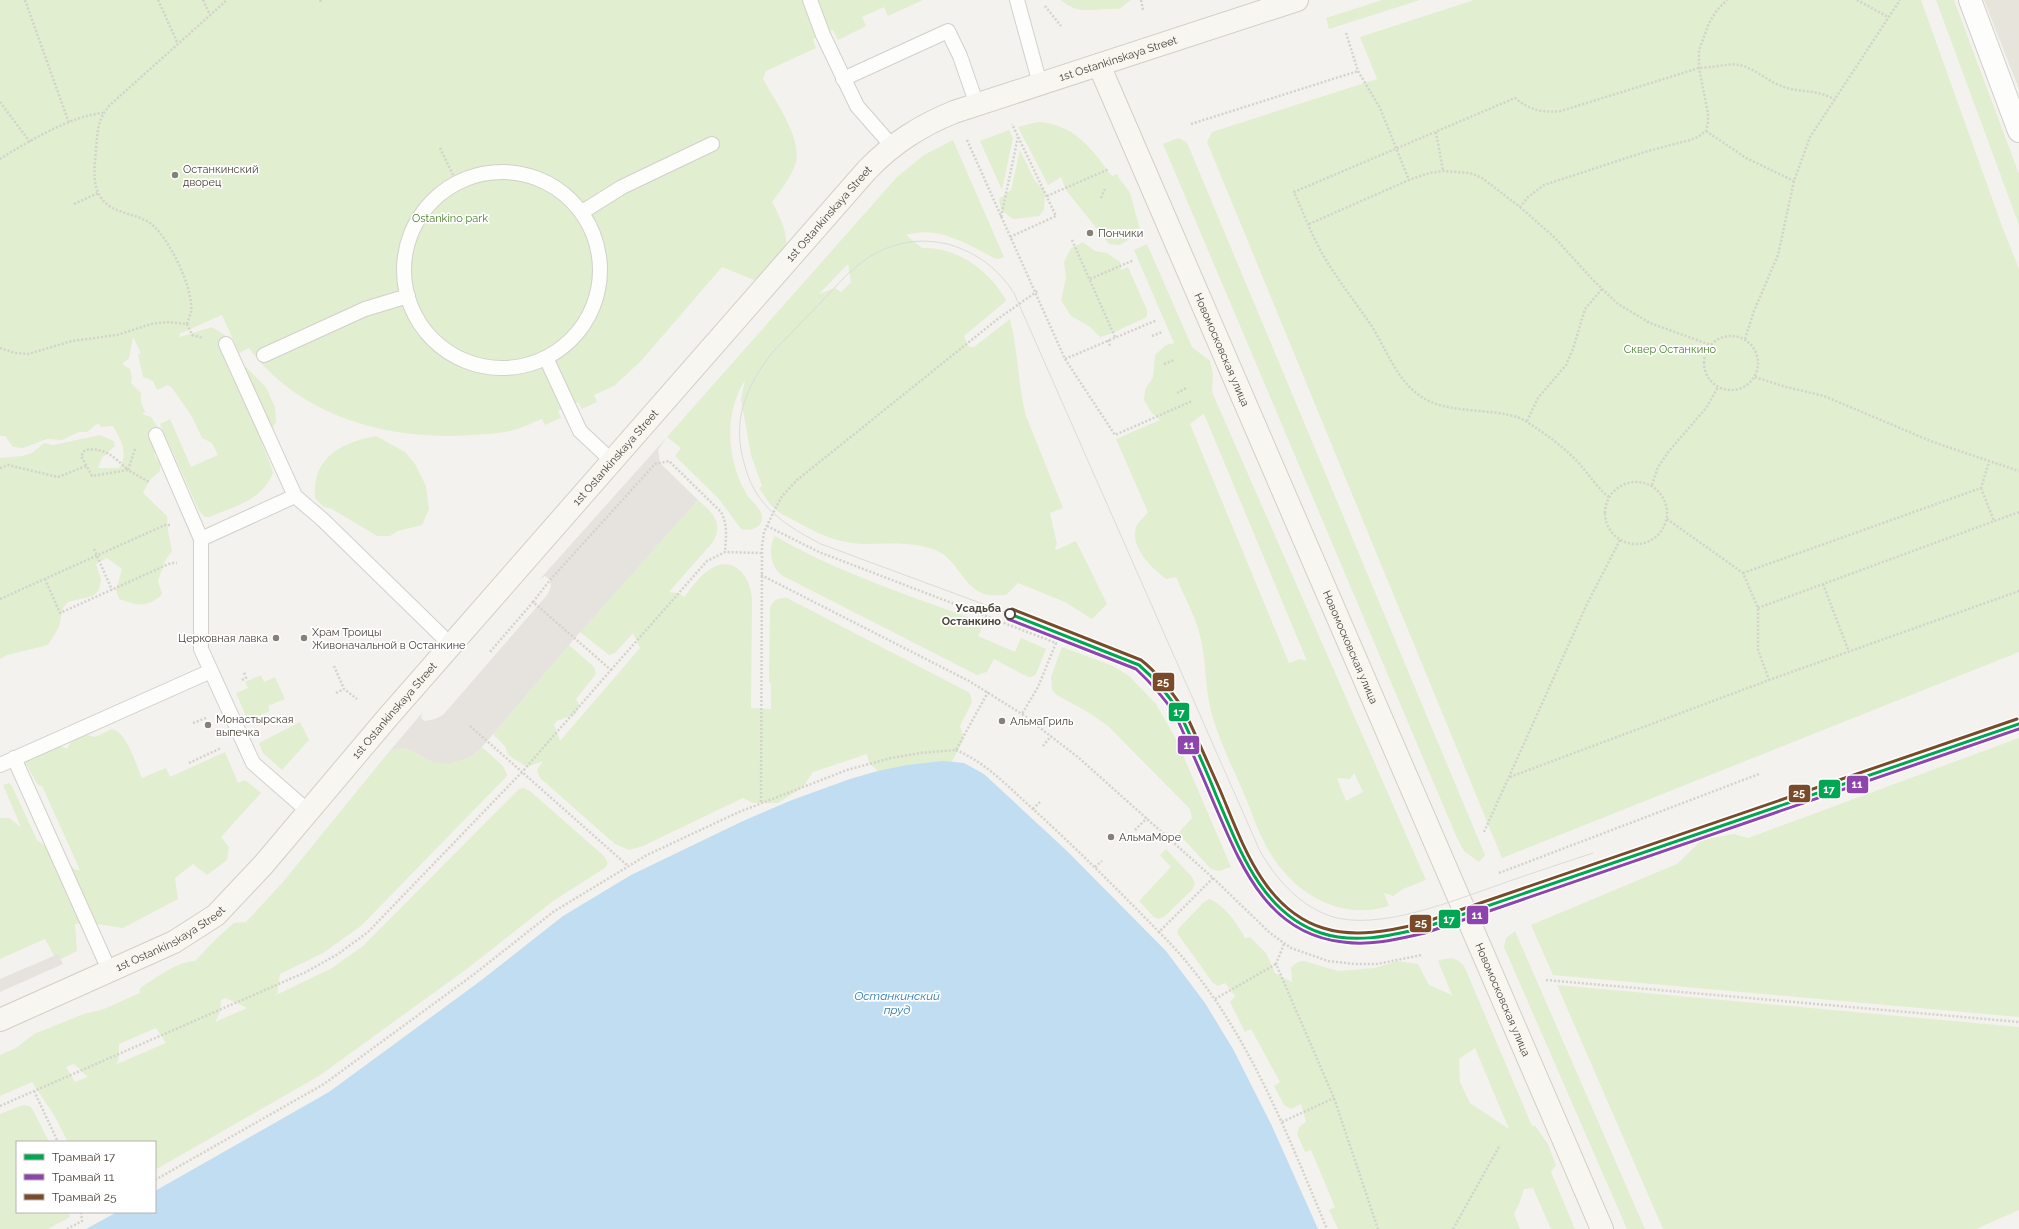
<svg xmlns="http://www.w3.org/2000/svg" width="2019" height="1229" viewBox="0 0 2019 1229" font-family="Raleway,sans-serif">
<rect width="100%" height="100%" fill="#f4f2ee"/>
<path fill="#e7e4dc" d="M 1984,0 L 2019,0 L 2019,89 Z"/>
<path fill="#e1eecf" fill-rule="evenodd" d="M 0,0 L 923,0 L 888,16 L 884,7 L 862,17 L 866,26 L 838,40 L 833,30 L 813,39 L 816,48 L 766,71 L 763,79 C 775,101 804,140 795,165 C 790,179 780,191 772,202 C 793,240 793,257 754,280 L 722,267 L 641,361 L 614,386 L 594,395 L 597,402 L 582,409 L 578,402 L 558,411 L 561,418 L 545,425 L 542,419 C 533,422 525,427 517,429 C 503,434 486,434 471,435 C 389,441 299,417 249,348 L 239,353 L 222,315 L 179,334 L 180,337 L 212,327 L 226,336 L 237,358 L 266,387 L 275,408 L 276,422 L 265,441 L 262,443 L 273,472 C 264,500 233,507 209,517 L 205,517 L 199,511 L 160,424 L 170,419 L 191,467 L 218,455 L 212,443 L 202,438 L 191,415 L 172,388 L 168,385 L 157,390 L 153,381 L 143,377 L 138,355 L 141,353 L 133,337 L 129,358 L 122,364 L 130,369 L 132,377 L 131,383 L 141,393 L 141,402 L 145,412 L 142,414 L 151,417 L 163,435 L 154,455 L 160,464 L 160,471 L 150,480 L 143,493 L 167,516 L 168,531 L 172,551 L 165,561 L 158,581 L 162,594 C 148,609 136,605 119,599 L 116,590 L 122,569 L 107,558 L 96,564 L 101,579 L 99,590 L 93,596 L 68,602 L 63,608 L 59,627 L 48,645 L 7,655 L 0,659 L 0,458 L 22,456 L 32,453 L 44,443 L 53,445 L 100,435 L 114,441 L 115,446 L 102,458 L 98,468 L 119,468 C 129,454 121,440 113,426 L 101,427 L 98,423 L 87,432 L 79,432 L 62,440 L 47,439 L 23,448 L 13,447 L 5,436 L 0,436 Z
M 1061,0 L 1131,0 L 1119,9 C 1097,7 1079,17 1061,0 Z
M 1382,0 L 1420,0 L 1329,29 L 1326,18 Z
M 1474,0 L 1921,0 L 2002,226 L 2019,269 L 2019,652 L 1502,858 L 1207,142 L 1212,132 L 1377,79 L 1360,37 Z
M 1936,0 L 1954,0 L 2019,174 L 2019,225 Z
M 1038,122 C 1073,124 1091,147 1110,174 L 1113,176 L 1117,174 C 1120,182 1129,188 1131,196 C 1134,207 1136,217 1140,228 L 1137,229 L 1138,234 L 1120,245 L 1109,244 L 1066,190 L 1061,177 L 1048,185 L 1018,127 Z
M 1009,130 L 1013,138 L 1002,190 L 980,141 Z
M 1179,138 L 1186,142 L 1188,145 L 1485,855 L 1479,862 L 1464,851 L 1457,838 L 1163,144 Z
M 953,140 L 1004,257 L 999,259 L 994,258 C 968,244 937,225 906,235 L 922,248 C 957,247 987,269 1005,298 L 1006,301 L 964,336 L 969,347 L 974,347 L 1010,319 C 1018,351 1018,384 1026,416 L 1063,508 L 1050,513 L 1057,544 L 1055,548 L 1056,550 L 1076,541 L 1107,604 L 1092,619 L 1065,602 L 1018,583 L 1006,595 C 999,595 990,596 984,594 C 962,586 957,558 935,550 C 912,541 887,544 863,544 C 838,543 818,534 797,522 C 789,517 781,515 774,508 C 768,503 764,495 759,488 L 762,486 L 751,455 L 741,399 L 745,380 C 723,415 727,461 747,495 C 752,502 763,510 762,518 C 762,529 749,531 741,529 L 719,499 L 675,456 L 681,448 L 667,437 L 897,177 L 924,155 ZM 848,264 L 851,282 L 841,292 L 835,288 L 819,294 Z
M 1020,150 L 1035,181 L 1045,191 L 1044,210 L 1039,216 L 1013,219 L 1001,210 L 999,199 L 1011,190 Z
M 1083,242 L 1095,251 L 1107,253 L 1120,262 L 1121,270 L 1128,267 L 1147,310 L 1147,317 L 1110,334 L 1100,337 L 1089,326 L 1071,316 L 1061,300 L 1066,278 L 1064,262 L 1071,248 Z
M 1147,244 L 1192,347 L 1210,361 L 1213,374 L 1212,392 L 1426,880 L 1403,889 L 1393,896 L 1384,893 L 1389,906 C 1340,921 1295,894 1270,853 C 1258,833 1251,810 1242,789 C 1230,762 1217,736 1210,707 C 1205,684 1206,659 1200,636 C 1195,615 1184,596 1176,577 L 1166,579 C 1152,568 1130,548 1136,527 C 1138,522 1144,517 1148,512 L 1116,439 L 1160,420 L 1151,412 L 1144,400 L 1145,390 L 1153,377 L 1155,355 L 1166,345 L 1174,343 L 1134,250 ZM 1203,414 L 1204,414 L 1307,661 L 1300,659 L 1289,663 L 1190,424 ZM 1354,773 L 1363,792 L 1346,801 L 1337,778 L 1350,779 Z
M 376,436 L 405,452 L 415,464 L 426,486 L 429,509 L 422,525 L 398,531 L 390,536 L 377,536 L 332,509 L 324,507 L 315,498 C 312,457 341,443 376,436 Z
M 698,500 C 712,512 725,524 712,543 L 669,592 L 679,593 L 684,597 C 692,587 700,575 712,568 C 735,555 751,578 752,599 L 751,708 L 771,709 L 771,684 L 769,682 L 770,609 C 772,600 779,597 787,598 L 970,693 L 972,702 L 960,726 L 964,739 L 948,769 L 878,771 L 869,763 L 867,754 L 813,772 L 803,787 L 778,803 L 753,803 L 743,798 L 643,846 L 629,850 L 615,844 L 540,778 L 537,770 L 543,761 L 527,767 L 508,755 L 505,746 L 493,734 L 569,645 L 594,667 L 596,674 L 576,699 L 579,705 L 576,714 L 557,721 L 554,724 L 560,741 L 640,648 L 633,633 L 615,653 L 609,655 L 580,632 Z
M 775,536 C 840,574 914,597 984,623 L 978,636 L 1015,652 L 1021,638 L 1046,649 L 1036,674 L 1032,677 L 1028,677 L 994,659 L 987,672 L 977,675 L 783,576 C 771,569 767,548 775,536 Z
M 1062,647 L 1113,666 L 1129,676 L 1156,704 L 1177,741 L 1231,867 L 1219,871 L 1211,869 L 1179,834 L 1181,830 L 1192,818 L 1190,809 L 1108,726 L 1091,714 L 1057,695 L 1052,690 L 1051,677 Z
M 261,675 L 264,682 L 275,677 L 285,699 L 268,706 L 270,711 L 248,721 L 236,693 L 248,688 L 245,682 Z
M 300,722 L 309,740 L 282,770 L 263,753 L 259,743 Z
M 112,729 C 127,732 136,765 142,778 L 166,768 L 170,777 L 225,752 L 238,783 L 245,780 L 261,793 L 221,837 L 229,847 L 227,860 L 207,875 L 193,864 L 175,878 L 178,899 L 123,928 L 90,923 L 75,924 L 77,951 L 57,961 L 45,939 L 0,959 L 0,818 L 9,818 L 21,827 L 3,785 L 9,783 L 12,786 L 37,840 L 76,870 L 80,870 L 42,786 L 38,785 L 25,762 L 29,751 L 54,742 L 67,749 L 71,741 L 80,733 L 95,737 Z
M 2019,738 L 2019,1017 L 1553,975 L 1531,925 L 1677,864 L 1702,840 L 1734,834 L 1748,838 Z
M 482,747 L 503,766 L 507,775 L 505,778 L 361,926 L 323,953 L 280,974 L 277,994 L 274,996 L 332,968 L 363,946 L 519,789 L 524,788 L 531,792 L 604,856 L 608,863 L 605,868 L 553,901 L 468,968 L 319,1076 L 155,1170 L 155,1142 L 68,1142 L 54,1115 L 32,1082 L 0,1096 L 0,1055 L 16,1048 L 34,1034 L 84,1014 L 104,1009 L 140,993 L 140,988 C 156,978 176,962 195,961 L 217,938 L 234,923 L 246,922 L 283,882 L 388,753 L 394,749 L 406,748 L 433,762 L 470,757 ZM 226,998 L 247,1008 L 215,1022 L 220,1012 L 221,1000 ZM 156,1028 L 166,1043 L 117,1064 L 119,1056 L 119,1044 ZM 74,1064 L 88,1077 L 75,1082 L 66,1067 Z
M 1166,849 L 1192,877 L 1195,883 L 1193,889 L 1165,916 L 1159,919 L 1154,917 L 1139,901 L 1171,867 L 1160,855 Z
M 1209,899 C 1224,904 1238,925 1245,938 L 1250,937 L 1266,953 L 1275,973 L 1292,982 L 1291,967 L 1298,962 L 1304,961 L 1338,971 L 1375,968 L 1397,961 L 1418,964 L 1429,985 L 1452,995 L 1438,961 C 1449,957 1459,957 1465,968 L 1532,1126 L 1535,1126 L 1548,1144 L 1556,1165 L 1551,1172 L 1575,1229 L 1551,1229 L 1533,1188 L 1524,1189 L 1519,1204 L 1514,1214 L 1520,1229 L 1338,1229 L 1329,1210 L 1335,1207 L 1311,1150 L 1305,1152 L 1297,1134 L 1299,1127 L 1306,1122 L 1301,1104 L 1291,1109 L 1284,1105 L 1274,1086 L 1280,1082 L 1251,1029 L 1245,1032 L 1230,1002 L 1235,996 L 1225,983 L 1218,986 L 1213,983 L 1177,933 L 1179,928 L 1204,902 ZM 1475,1048 L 1509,1129 L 1470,1103 L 1460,1082 L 1459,1059 Z
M 1515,931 L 1645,1229 L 1627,1229 L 1504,947 L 1506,938 Z
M 1557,985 L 2019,1027 L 2019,1210 L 1976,1229 L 1663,1229 Z
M 23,1105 L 30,1106 L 33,1110 L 49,1142 L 17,1142 L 17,1212 L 69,1212 L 70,1217 L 48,1229 L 0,1229 L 0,1114 Z"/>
<path fill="#e6e3df" d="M 667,437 L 658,450 L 660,463 L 698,500 L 575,638 L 482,747 L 470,757 L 448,764 L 433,762 L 406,748 L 394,749 L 388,753 L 422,713 L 421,718 L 425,721 L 435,719 L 443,715 L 547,595 L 551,587 L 550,580 L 545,576 L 540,579 Z
M 58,954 L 63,964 L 0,992 L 0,979 Z"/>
<path fill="#c0ddf1" d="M 943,761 L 964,763 L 984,774 L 1067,851 L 1166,951 L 1205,1003 L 1233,1049 L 1272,1126 L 1318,1229 L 86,1229 L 117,1212 L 155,1212 L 155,1191 L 329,1092 L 479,982 L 563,916 L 631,875 L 743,821 L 792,800 L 850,779 L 878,771 L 907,765 Z"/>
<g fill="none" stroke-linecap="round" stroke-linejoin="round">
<g stroke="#d2d0cb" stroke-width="16">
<path id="lane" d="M 810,0 L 823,35 L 857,106 L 892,146
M 1017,0 L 1040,84
M 843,79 L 948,31 L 960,56 L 977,105
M404 270a98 98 0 1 1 196 0a98 98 0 1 1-196 0Z
M 582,212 L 622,187 L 712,144
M 226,344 L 295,496
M 264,355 L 365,309 L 408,296
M 546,358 L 580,431 L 612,461
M 201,539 L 295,496 L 323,520 L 451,645
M 211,671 L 253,763 L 309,812
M 14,758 L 110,972
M 0,765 L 211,671 L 201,649 L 201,539 L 156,435"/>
</g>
<g stroke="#d2d0cb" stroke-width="24">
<path id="street" d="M 1970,0 L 2019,131"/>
</g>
<g stroke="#d3cfc5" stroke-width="24">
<g id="secondary">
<path id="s1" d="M 1099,65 L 1602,1229"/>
<path id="s2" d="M 0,1020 L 174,942 L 216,915 L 264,864 L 388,717 L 867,170 C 893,143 920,126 954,112 L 1297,0"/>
</g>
</g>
<path stroke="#d3d2cc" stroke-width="2.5" stroke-dasharray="2 2" stroke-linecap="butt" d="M 25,0 L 69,123
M 158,0 L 178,44
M 203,0 L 210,15
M 320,0 L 321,2
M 1141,0 L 1143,10
M 1857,0 L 1888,17
M 1045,6 L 1061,26
M 1346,33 L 1358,71 L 1380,108 L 1409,180
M 0,102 L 30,142
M 1191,124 L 1358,71
M 1706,131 L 1746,158 L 1794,181
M 1436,132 L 1443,171
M 967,140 L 1065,359 L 1115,435 L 1192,401
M 440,148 L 457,183
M 0,159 C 25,143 73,115 103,113
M 1047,196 L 1109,169
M 1101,198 L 1105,189
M 74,204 L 98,193
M 1520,207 L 1554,237 L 1593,280 L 1618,304 L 1650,323 L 1711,345
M 1001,217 L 1018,137
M 1309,224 L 1409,180 L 1429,173 L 1443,171 L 1470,173 L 1482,178 L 1520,207 L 1528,197 L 1544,185 L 1648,151 L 1690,140 L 1698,137 L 1706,131 L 1708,122 L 1708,113 L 1699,68 L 1699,50 L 1709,23 L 1717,10 L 1727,0
M 1010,237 L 1056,216 L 1012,124
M 1072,240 L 1115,337
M 1090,279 L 1134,260
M 187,324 L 192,335 L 203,338
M1704 363a27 27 0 1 1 54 0a27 27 0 1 1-54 0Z
M 1152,336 L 1162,332
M 1745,339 L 1754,311 L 1778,255 L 1794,181 L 1810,137 L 1900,0
M 1108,340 L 1110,346
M 0,348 L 15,353 L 28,354 L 72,341 L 117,335 L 151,324 L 167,322 L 187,324 C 188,320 190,316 191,312 C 194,289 169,237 150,223 C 136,213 113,214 102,199 C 91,185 95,166 96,149 C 98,130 97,120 110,105 L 227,0
M 1065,359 L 1157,320
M 1164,364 L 1174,360
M 1755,377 L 1786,387 L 1824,396 L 1933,442 L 2019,471
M 1177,393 L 1186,388
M 1527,421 L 1538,398 L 1566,365 L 1573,349 L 1585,309 L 1602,289
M 135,449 L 128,470 C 114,457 105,447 85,450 L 81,456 L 92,476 L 128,470 L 149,482
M 0,468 L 8,465 L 58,477 L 86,466
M1605 513a31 31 0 1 1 62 0a31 31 0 1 1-62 0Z
M 1652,485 L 1658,467 L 1669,451 L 1706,408 L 1718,387
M 1981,488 L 1994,521
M 1609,497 C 1595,486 1587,471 1575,459 C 1560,444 1544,433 1527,422 C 1508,408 1458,414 1431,402 C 1398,387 1389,353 1371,325 C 1356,303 1340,283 1326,260 C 1313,239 1304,214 1294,192 L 1515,98 C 1529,110 1543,113 1561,111 L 1699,68 C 1710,68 1730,63 1739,65 C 1755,68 1768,82 1784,87 C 1801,93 1818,89 1835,100
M 1667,519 L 1743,573 L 1758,608 L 1758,650 L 1769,680
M 767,526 L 819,552 L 1056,643 L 1038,687 L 1022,714
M 94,549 L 112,590
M 1743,573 L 1981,488 L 1989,462
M 761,575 L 969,681 L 1022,714 L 1079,758 L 1213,878 L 1270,933 L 1291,948 L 1328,961 L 1355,964 L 1377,964 L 1422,955
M 45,579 L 60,613 L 171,563 L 177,563
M 1823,584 L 1849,652
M 0,599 L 165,525 L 170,525
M 533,602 L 550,580 L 655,464 L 669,461 L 721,512 C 728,525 726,538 725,552
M 1758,608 L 2019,512
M 334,666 L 344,689 L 357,699
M 611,670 L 707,561 L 725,552 L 761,553
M 242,680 L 246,678 L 244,672
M 336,693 L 344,689
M 193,723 L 206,718
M 263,726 L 277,719
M 470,726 L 522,772 L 611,670 L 533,602 L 490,652
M 1043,746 L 1051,736
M 956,750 C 988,764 1007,786 1033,809 C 1076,848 1118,890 1159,932
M 189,763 L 221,748
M 1510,777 L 1769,680 L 2019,591
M 761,802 L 762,546 L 764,532 L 773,513 L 782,496 L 797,480 L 999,318 L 1039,290
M 1033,809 L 1040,802
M 1135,830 L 1147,818
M 1484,832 L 1587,604 L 1620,540
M 1095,867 L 1102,861
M 1499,873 L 1759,774
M 1213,878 L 1159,932 C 1241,1013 1283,1124 1327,1229
M 1284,944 L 1276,964 L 1334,1098 L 1378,1229
M 1546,980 L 2019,1022
M 1215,999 L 1276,964
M 34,1091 L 58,1142
M 0,1106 L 306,972 L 338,954 L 368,932 L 522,772 L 628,866
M 1282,1122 L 1334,1098
M 155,1180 L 324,1084 L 473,975 L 553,912 L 647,855 L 739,812 L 847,770 L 891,758 L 920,753 L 956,750 L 988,692
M 67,1229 L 82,1221 L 81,1212
M 1453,1229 L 1500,1145"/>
<use href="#lane" stroke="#fdfdfc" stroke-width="14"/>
<use href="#street" stroke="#fdfdfc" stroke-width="22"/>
<use href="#secondary" stroke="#f7f6f1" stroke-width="22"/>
<path stroke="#dbdbda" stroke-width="1" d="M 1010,614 L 821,544 C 800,533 778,521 762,501 C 754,491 748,478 745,466 C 731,422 745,388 772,353 C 789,335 806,318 823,300 C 834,289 844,276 857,266 C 886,241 927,234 962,249 C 985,259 1000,272 1014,293 L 1260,851 C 1276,879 1299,905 1330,916 C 1378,932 1455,900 1501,884 C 1532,873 1563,863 1593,853"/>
<g stroke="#fff" stroke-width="6">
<path id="tram-1" d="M 1010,614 L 1139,665 C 1155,679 1168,694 1179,712 C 1192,739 1205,767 1216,795 C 1239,848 1261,913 1321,933 C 1354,944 1390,936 1423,928 L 2019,724"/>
</g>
<g stroke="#fff" stroke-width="6">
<path id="tram-2" d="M 1008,619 L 1136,669 C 1151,683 1164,698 1175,714 C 1188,743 1201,772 1213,801 C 1240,863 1266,934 1343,942 C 1371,946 1398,939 1425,933 L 2019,729"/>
</g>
<g stroke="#fff" stroke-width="6">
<path id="tram-3" d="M 1012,609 L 1141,660 C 1158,673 1172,692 1184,710 C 1196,736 1208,763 1220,790 C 1242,842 1263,909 1323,928 C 1355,938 1390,931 1422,923 L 2017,719"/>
</g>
<use href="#tram-1" stroke="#00a651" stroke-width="3"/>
<use href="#tram-2" stroke="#8e44ad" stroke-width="3"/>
<use href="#tram-3" stroke="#7a4b2a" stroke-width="3"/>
</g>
<g fill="#868178" stroke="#fff" stroke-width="1.5">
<circle cx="175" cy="175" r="4"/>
<circle cx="1090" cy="233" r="4"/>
<circle cx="276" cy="638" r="4"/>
<circle cx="304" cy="638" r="4"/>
<circle cx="1002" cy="721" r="4"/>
<circle cx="208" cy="725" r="4"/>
<circle cx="1111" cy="837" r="4"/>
</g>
<circle fill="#fff" stroke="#4b4439" stroke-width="2" cx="1010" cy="614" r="5"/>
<g text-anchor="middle" stroke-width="3.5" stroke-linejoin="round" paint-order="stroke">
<g font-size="11" fill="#4b4439" stroke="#fff">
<text dy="4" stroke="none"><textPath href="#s2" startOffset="1508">1st Ostankinskaya Street</textPath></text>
<text dy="4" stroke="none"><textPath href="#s2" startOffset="1172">1st Ostankinskaya Street</textPath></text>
<text dy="4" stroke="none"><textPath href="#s1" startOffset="310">Новомосковская улица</textPath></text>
<text dy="4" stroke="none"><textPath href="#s2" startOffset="848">1st Ostankinskaya Street</textPath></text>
<text dy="4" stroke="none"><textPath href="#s1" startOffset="634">Новомосковская улица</textPath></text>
<text dy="4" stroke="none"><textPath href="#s2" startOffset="512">1st Ostankinskaya Street</textPath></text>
<text dy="4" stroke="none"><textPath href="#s2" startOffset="189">1st Ostankinskaya Street</textPath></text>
<text dy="4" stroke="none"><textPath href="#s1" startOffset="1018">Новомосковская улица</textPath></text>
</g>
<g font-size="11" fill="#4b4439" stroke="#fff" text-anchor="start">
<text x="183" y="173">Останкинский<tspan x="183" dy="13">дворец</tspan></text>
<text x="1098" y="237">Пончики</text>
<text x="312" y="636">Храм Троицы<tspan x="312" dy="13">Живоначальной в Останкине</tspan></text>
<text x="268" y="642" text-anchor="end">Церковная лавка</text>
<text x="216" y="723">Монастырская<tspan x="216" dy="13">выпечка</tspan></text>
<text x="1010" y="725">АльмаГриль</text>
<text x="1119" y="841">АльмаМоре</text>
</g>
<g font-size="11" fill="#4a7f2a" stroke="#fff">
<text x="450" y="222">Ostankino park</text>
<text x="1670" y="353">Сквер Останкино</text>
</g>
<g font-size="11" font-weight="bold" fill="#4b4439" stroke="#fff" text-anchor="end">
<text x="1001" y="612">Усадьба<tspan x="1001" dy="13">Останкино</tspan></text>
</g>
<g font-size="12" font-style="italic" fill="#2e7ab2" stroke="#fff">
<text x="897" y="1000">Останкинский<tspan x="897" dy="14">пруд</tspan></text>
</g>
</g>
<g stroke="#fff" stroke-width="1.5">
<rect x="1152" y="672" width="23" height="20" rx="4" fill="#7a4b2a"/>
<rect x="1168" y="702" width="22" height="20" rx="4" fill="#00a651"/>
<rect x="1177" y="735" width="23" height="20" rx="4" fill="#8e44ad"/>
<rect x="1846" y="775" width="23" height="19" rx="4" fill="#8e44ad"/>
<rect x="1818" y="779" width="23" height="20" rx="4" fill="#00a651"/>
<rect x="1788" y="784" width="23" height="19" rx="4" fill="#7a4b2a"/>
<rect x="1466" y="905" width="23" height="20" rx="4" fill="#8e44ad"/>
<rect x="1438" y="909" width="23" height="20" rx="4" fill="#00a651"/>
<rect x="1409" y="914" width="23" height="19" rx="4" fill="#7a4b2a"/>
</g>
<g font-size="11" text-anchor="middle" font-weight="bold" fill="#fff">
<text x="1163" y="686">25</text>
<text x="1179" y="716">17</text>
<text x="1189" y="749">11</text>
<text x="1857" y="788">11</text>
<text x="1829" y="793">17</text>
<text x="1799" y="797">25</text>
<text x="1477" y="919">11</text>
<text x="1449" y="923">17</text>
<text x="1421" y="927">25</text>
</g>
<rect x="16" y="1141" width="140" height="72" fill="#ffffff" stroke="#b7b4b0"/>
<rect x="24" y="1154" width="20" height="6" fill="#00a651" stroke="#b7b4b0"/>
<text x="52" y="1161" font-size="12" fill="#4b4439">Трамвай 17</text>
<rect x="24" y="1174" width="20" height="6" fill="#8e44ad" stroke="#b7b4b0"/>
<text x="52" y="1181" font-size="12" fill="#4b4439">Трамвай 11</text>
<rect x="24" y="1194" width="20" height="6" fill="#7a4b2a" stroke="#b7b4b0"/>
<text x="52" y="1201" font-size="12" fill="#4b4439">Трамвай 25</text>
</svg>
